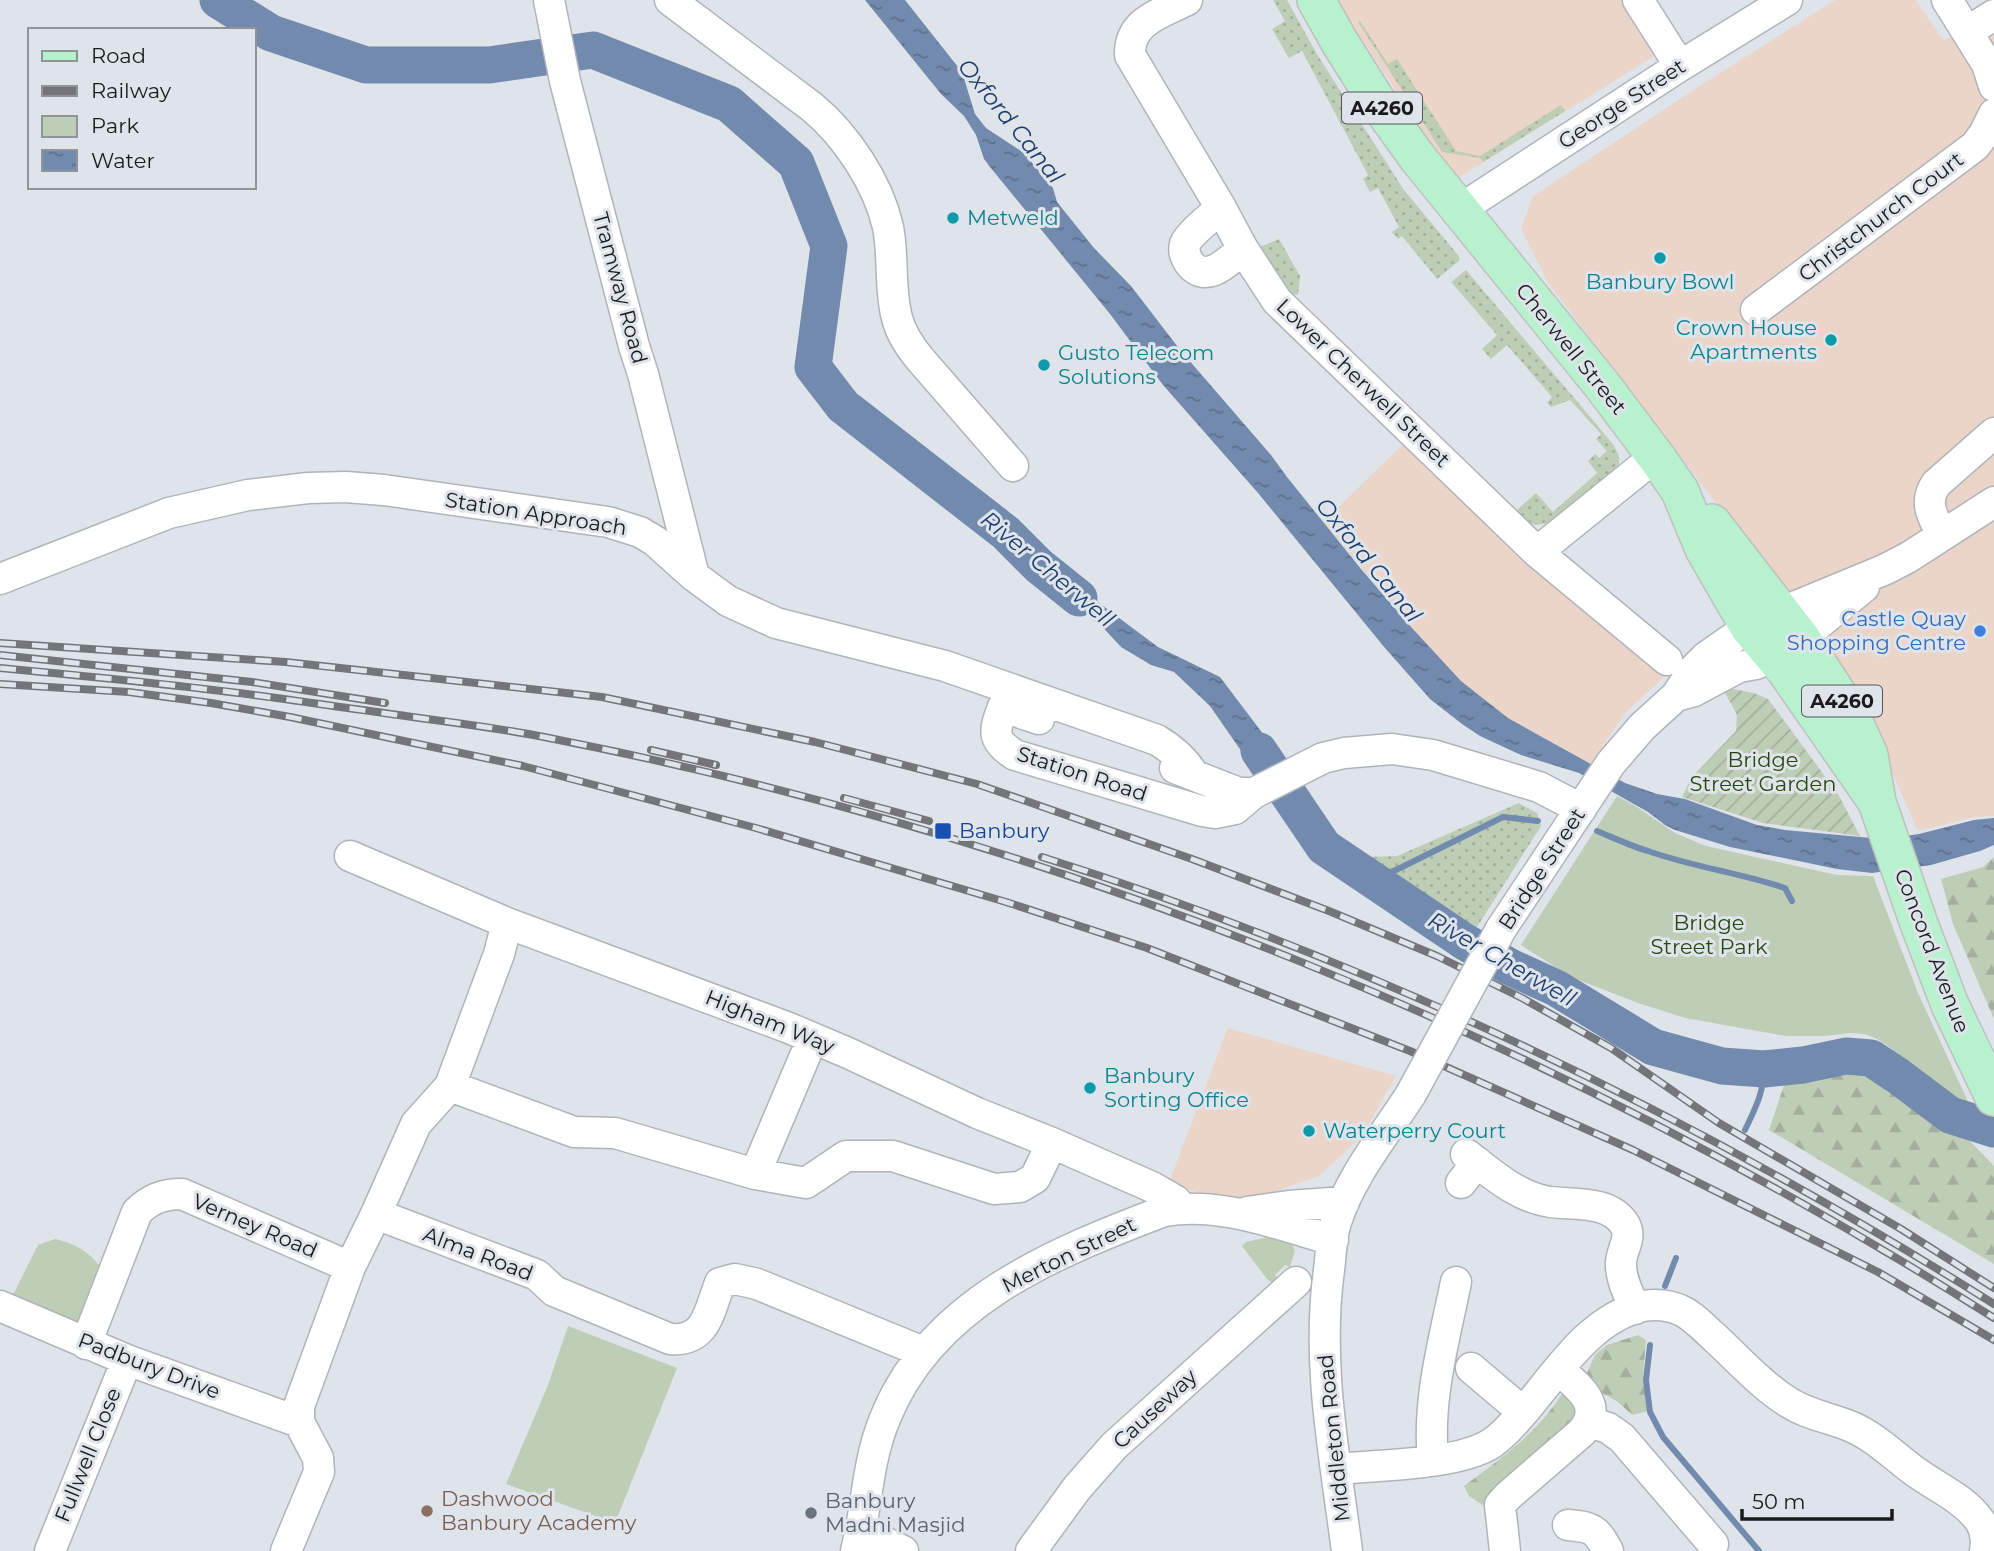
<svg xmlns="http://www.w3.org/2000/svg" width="1994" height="1551" viewBox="0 0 1994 1551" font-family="Montserrat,sans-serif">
<defs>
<pattern id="grass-dots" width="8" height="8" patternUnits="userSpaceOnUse" patternTransform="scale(1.75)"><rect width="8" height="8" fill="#becdb6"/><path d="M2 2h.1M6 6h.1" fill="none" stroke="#a3af9c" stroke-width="1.8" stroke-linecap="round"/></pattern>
<pattern id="forest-firs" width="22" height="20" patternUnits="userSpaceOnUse" patternTransform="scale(1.75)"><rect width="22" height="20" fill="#becdb6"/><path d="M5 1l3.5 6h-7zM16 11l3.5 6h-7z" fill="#a3af9c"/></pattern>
<pattern id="garden-furrows" width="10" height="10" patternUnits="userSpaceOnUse" patternTransform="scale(1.75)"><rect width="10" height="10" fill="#becdb6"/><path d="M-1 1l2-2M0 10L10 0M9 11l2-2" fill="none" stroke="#a3af9c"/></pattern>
<pattern id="water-ripples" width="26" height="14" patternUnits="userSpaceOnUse" patternTransform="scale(1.75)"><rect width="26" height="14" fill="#728aad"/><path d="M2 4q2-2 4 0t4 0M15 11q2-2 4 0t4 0" fill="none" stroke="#5d708c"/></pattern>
</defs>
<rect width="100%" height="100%" fill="#dfe4eb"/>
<path fill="#ebd5c8" d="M 1336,0 L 1642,0 L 1669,47 L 1455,180 Z
M 1835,0 L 1916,0 L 1943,40 L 1987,26 L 1994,22 L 1994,816 L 1975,817 L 1918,831 L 1864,709 L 1789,599 L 1549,284 L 1521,229 L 1533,196 L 1698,87 Z
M 1408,439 L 1533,562 L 1665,676 L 1625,713 L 1591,764 L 1508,718 L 1461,681 L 1412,628 L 1323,522 Z
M 1228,1028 L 1396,1076 L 1362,1136 L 1319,1176 L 1273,1192 L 1227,1199 L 1168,1185 Z"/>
<path fill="url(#grass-dots)" d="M 1273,0 L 1287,0 L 1318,56 L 1404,190 L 1458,255 L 1460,260 L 1437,279 L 1402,236 L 1398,239 L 1392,232 L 1399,227 L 1378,188 L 1370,192 L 1363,179 L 1368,175 L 1302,51 L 1289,58 L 1272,29 L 1285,21 Z
M 1360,21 L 1388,64 L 1397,59 L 1456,151 L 1480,156 L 1561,105 L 1565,111 L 1483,162 L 1480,158 L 1442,152 L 1358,22 Z
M 1279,239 L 1300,276 L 1298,295 L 1293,294 L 1287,290 L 1260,247 Z
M 1466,270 L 1613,444 L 1619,456 L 1619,464 L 1610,474 L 1550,523 L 1535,525 L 1528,522 L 1516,511 L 1536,493 L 1553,512 L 1597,473 L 1588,461 L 1595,454 L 1599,458 L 1607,451 L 1596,439 L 1601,434 L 1570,400 L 1551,407 L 1547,403 L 1552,397 L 1507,345 L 1491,359 L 1482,349 L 1497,335 L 1451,282 Z
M 1519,803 L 1537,813 L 1541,826 L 1470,938 L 1358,864 L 1363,857 L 1397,856 Z"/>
<path fill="url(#forest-firs)" d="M 1994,857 L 1994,1019 L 1953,924 L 1941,879 L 1983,867 Z
M 1850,1070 L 1882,1079 L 1908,1105 L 1967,1138 L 1994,1166 L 1994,1264 L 1769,1130 L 1784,1085 L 1806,1078 Z
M 1638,1335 L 1646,1340 L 1643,1376 L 1648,1411 L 1632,1415 L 1618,1402 L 1583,1382 L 1595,1355 L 1607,1345 Z
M 1565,1389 L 1580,1412 L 1573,1433 L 1484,1506 L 1469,1496 L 1464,1486 C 1503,1457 1540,1431 1565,1389 Z"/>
<path fill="#becdb6" d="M 1617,796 L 1637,807 L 1675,833 L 1706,846 L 1837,875 L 1873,876 L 1918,993 L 1970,1106 L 1950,1099 L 1887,1045 L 1875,1038 L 1864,1034 L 1851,1033 L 1824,1036 L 1786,1036 L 1685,1018 L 1638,1003 L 1571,977 L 1521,945 Z
M 1272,1236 L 1291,1242 L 1295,1251 L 1290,1267 L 1285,1265 L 1275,1275 L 1278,1279 L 1271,1282 L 1267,1279 L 1242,1246 L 1246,1242 Z
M 55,1239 C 78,1245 86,1250 101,1267 L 75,1329 L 10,1301 L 38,1245 Z
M 568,1326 L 677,1368 L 615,1523 L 506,1484 L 548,1385 Z"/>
<path fill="url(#garden-furrows)" d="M 1722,687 L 1754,693 L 1768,699 L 1838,794 L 1860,836 L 1763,823 L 1682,797 L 1691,778 L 1736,731 L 1737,715 Z"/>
<path fill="url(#water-ripples)" d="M 865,0 L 905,0 L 962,72 L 975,114 L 986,128 L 1024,153 L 1053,188 L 1057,202 L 1094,248 L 1131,286 L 1181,351 L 1271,455 L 1287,477 L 1361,569 L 1412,628 L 1461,681 L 1508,718 L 1625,783 L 1657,794 L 1685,799 L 1757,825 L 1785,830 L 1882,839 L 1919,834 L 1974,820 L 1994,818 L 1994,845 L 1980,851 L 1931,865 L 1872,873 L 1837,869 L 1730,847 L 1675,830 L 1665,825 L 1648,812 L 1579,773 L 1521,755 L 1480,736 L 1462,724 L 1430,699 L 1385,648 L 1258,493 L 1163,385 L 1110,314 L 990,167 L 984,159 L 976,135 L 964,116 L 941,94 Z
M 1049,561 L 1083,591 L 1158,647 L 1220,677 L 1285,763 L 1260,778 L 1210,706 L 1174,672 L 1151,665 L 1121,647 L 1096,620 L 1031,573 Z"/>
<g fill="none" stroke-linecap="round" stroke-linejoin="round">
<path stroke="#728aad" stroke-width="6" d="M 1597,831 C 1614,838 1631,846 1648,851 C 1693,867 1740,873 1785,888 L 1792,901
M 1371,878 L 1396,870 L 1503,817 L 1538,821
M 1745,1130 C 1755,1109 1764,1092 1764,1069
M 1665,1286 L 1676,1258
M 1650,1345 L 1646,1380 L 1650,1412 L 1663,1437 L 1759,1551"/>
<path stroke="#728aad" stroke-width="37" d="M 218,0 L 271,33 L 366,65 L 489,65 L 593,50 L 729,104 L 796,163 L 829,246 L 813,367 L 843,406 L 1006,533 L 1039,566 L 1079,598
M 1259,751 L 1324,847 L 1465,942 L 1510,967 L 1556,988 L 1653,1047 L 1722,1066 L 1764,1069 L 1803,1065 L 1846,1056 L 1871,1058 L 1898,1076 L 1950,1115 L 1994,1129"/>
<g stroke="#afb4bb" stroke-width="33">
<path id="minor" d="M 549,0 L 565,81 L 634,346 L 643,374 L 694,576
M 670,0 L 812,107 C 846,135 878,183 888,227 C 894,257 889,288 897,318 C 901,334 910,347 920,359 L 1013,466
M 1187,0 C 1160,14 1129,21 1130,55 L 1221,208 L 1243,249 L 1277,301 L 1537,552 L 1667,660
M 1638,0 L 1680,66
M 1947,0 L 1987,64 L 1994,86
M 1967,32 L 1994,15
M 1221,208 C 1212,216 1189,234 1185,244 C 1183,252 1186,259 1191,265 C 1208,284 1229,260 1243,249
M 1459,210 L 1680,66 L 1787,0
M 1756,310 L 1975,146 L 1984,134 L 1994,114
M 1942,535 C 1933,517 1923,503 1936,484 L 1994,433
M 1537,552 L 1656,456
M 0,579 L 169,513 L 248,495 L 308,488 L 346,487 L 384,490 L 608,522 L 640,532 L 655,541 L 694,576 L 728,601 L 776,623 L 945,666 L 1157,740 C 1172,749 1184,759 1193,774
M 1676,696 L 1694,691 L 1739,667 L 1756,664 L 1801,638 L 1864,587
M 1039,719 L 1003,707 C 994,731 991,740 1015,755 L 1202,811 L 1215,813 L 1235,809 L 1254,793 L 1323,758 L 1344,753 L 1392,749 L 1433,755 L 1539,787 L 1581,809
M 1175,768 L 1239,793 L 1254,793
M 350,856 L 507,923 L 789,1028 L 848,1053 L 977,1113 L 1052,1143 L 1152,1187 L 1176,1201 L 1181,1208
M 1501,929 L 1611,763 L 1642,727 L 1676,696 L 1694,669 L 1706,657 L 1749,627 L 1782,612 L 1886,569 L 1909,557 L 1994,502
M 450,1086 L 574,1132 L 615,1133 L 755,1174 L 806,1183 L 846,1156 L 893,1156 L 994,1189 L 1020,1187 L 1035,1178 L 1052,1143
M 1466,1154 C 1491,1173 1517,1197 1550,1202 C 1574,1205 1610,1200 1625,1225 C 1632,1238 1622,1249 1621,1262 C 1620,1278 1629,1295 1635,1309
M 755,1174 L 805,1056
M 1461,1183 L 1477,1162
M 1247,1212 L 1289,1206 L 1344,1202
M 376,1214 L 537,1275 L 554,1291 L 670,1339 C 707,1342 709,1311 720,1283 L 735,1279 L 757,1284 L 923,1352
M 0,1306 L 127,1360 L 299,1422
M 86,1344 L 137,1212 C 150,1199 163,1194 182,1194 L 350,1267
M 1471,1368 L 1523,1412
M 1590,1422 L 1608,1428 L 1622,1438 L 1713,1544
M 1433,1460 C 1427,1400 1444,1341 1456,1282
M 1337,1469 C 1378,1465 1459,1465 1492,1443 C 1505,1434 1516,1421 1526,1409 C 1558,1371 1591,1318 1643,1306 C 1655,1304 1669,1305 1680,1310 C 1692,1315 1703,1327 1713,1336 C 1737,1358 1761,1385 1788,1402 C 1808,1415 1831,1418 1852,1427 C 1875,1437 1893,1455 1913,1470 C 1934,1486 1964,1498 1980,1521 C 1986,1531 1987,1540 1985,1551
M 1568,1525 C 1593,1527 1596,1529 1608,1551
M 861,1531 L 903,1551
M 50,1551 L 127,1360
M 286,1551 L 319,1472 L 318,1458 L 299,1422 L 299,1406 L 350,1267 L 376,1214 L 416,1124 L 450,1086 L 499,954 L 507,923
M 856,1551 C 867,1508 867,1463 884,1421 C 930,1302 1054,1253 1164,1211 C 1221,1201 1279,1225 1333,1240
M 1031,1551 L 1077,1488 L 1114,1446 L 1296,1282
M 1347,1551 C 1335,1457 1316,1365 1329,1270 C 1331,1255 1331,1237 1336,1222 C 1351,1175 1385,1135 1411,1094
M 1505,1551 L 1500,1505 L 1508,1496 L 1582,1432 C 1604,1405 1579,1387 1559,1370"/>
</g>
<g stroke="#bfbfc0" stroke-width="40">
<path id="major" d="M 1316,0 L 1339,41 L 1376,100 L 1417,157 L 1602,385 L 1660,462 L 1680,491 L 1704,549 L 1749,627 L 1786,671 L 1877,802
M 1712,523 L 1801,638 L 1851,715 L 1869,755 L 1877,802 L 1918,921 L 1950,1005 L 1994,1097"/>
</g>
<use href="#minor" stroke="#fff" stroke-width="30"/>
<use href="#major" stroke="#b8f1cd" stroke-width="37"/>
<g stroke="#727579" stroke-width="8">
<path id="rail" d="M 0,643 L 286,662 L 602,697 L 815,742 L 977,784 L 1192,859 L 1329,911 L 1437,956 L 1522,998 L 1611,1048 L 1719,1123 L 1901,1229 L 1994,1288
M 0,655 L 252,682 L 385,703
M 0,668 C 85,676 170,684 254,695 C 293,700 331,706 370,711 C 430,720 490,726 549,738 C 1062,838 1553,1039 1994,1318
M 0,684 L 129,692 L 211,703 L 290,717 L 523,766 L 756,828 L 1006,902 L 1147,948 L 1410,1051 L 1633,1150 L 1878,1272 L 1994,1340
M 651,750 L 716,765
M 844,798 L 929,821
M 1042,857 C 1378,963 1696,1117 1994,1304"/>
</g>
<use href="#rail" stroke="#dfe4eb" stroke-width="5" stroke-dasharray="16" stroke-linecap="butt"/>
<g stroke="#afb4bb" stroke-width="33" stroke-linecap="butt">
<path id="minor-bridge" d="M 1411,1094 L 1501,929"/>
</g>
<use href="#minor-bridge" stroke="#fff" stroke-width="30"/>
</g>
<g fill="#0f9aa8" stroke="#dfe4eb" stroke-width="2.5">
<circle cx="953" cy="218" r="7"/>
<circle cx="1660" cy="258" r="7"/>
<circle cx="1831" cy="340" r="7"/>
<circle cx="1044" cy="365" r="7"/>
<circle cx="1090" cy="1088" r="7"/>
<circle cx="1309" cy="1131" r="7"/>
</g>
<circle fill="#3f7fe0" stroke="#dfe4eb" stroke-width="2.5" cx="1980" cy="631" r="7"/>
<rect fill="#1a4fb4" stroke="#dfe4eb" stroke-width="2.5" x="934" y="822" width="18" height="18" rx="3.5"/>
<circle fill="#8d6e63" stroke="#dfe4eb" stroke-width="2.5" cx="427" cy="1511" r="7"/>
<circle fill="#6b7280" stroke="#dfe4eb" stroke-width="2.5" cx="811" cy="1513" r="7"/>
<g text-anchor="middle" stroke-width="6" stroke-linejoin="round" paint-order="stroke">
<g fill="#dfe4eb" stroke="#54575b" stroke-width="2">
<rect x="1342" y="92.5" width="80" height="31" rx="5"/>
<rect x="1802" y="685.5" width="80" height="31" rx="5"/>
</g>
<g font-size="19" font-weight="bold" fill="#191b1d">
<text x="1382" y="115">A4260</text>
<text x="1842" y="708">A4260</text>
</g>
<g font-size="21" fill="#191b1d" stroke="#dfe4eb">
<text transform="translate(1622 104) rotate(-33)" y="7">George Street</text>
<text transform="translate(1881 217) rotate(-37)" y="7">Christchurch Court</text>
<text transform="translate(620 288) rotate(75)" y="7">Tramway Road</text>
<text transform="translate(1571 349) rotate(51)" y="7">Cherwell Street</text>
<text transform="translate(1363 383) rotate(44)" y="7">Lower Cherwell Street</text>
<text transform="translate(536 514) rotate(9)" y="7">Station Approach</text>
<text transform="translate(1082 774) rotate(18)" y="7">Station Road</text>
<text transform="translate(1542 869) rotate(-57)" y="7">Bridge Street</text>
<text transform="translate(1932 951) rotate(69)" y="7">Concord Avenue</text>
<text transform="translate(770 1022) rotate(22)" y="7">Higham Way</text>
<text transform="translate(255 1226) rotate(23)" y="7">Verney Road</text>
<text transform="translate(478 1254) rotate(21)" y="7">Alma Road</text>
<text transform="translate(1069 1255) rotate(-26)" y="7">Merton Street</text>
<text transform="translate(149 1366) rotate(21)" y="7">Padbury Drive</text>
<text transform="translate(1155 1409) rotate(-43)" y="7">Causeway</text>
<text transform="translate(1334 1438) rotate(-96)" y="7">Middleton Road</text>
<text transform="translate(88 1455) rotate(-68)" y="7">Fullwell Close</text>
</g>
<g font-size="21" fill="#0d838f" stroke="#dfe4eb" text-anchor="start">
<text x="967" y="225">Metweld</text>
<text x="1660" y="289" text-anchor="middle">Banbury Bowl</text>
<text x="1817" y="335" text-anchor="end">Crown House<tspan x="1817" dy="24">Apartments</tspan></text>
<text x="1058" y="360">Gusto Telecom<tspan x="1058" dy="24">Solutions</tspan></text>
<text x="1104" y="1083">Banbury<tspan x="1104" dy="24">Sorting Office</tspan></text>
<text x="1323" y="1138">Waterperry Court</text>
</g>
<g font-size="21" fill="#366cbe" stroke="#dfe4eb" text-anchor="end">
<text x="1966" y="626">Castle Quay<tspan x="1966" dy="24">Shopping Centre</tspan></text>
</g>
<g font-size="21" fill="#274710" stroke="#dfe4eb">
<text x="1763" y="767">Bridge<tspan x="1763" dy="24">Street Garden</tspan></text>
<text x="1709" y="930">Bridge<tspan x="1709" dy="24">Street Park</tspan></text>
</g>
<g font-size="21" fill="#164399" stroke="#dfe4eb" text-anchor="start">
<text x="959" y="838">Banbury</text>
</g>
<g font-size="21" fill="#785e54" stroke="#dfe4eb" text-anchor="start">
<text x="441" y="1506">Dashwood<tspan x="441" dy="24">Banbury Academy</tspan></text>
</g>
<g font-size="21" fill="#5b616d" stroke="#dfe4eb" text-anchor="start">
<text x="825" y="1508">Banbury<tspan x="825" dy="24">Madni Masjid</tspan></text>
</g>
<g font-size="23" font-style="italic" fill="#1d3e6d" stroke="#dfe4eb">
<text transform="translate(1011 121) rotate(51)" y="8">Oxford Canal</text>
<text transform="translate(1369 560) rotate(51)" y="8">Oxford Canal</text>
<text transform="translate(1048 569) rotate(40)" y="8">River Cherwell</text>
<text transform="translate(1502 959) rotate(30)" y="8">River Cherwell</text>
</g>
</g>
<rect x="28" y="28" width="228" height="161" fill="#dfe4eb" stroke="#909499" stroke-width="2"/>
<rect x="42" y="51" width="35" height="10" fill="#b8f1cd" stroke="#909499" stroke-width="2"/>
<text x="91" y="63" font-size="21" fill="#191b1d">Road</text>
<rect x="42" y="86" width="35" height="10" fill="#727579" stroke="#909499" stroke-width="2"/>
<text x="91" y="98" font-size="21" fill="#191b1d">Railway</text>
<rect x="42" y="116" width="35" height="21" fill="#becdb6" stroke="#909499" stroke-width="2"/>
<text x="91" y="133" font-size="21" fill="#191b1d">Park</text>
<rect x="42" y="150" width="35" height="21" fill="url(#water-ripples)" stroke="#909499" stroke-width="2"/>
<text x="91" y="168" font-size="21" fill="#191b1d">Water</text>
<path d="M1742 1509v10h150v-10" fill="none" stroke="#191b1d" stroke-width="3.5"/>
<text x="1752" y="1509" font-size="21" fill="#191b1d" stroke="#dfe4eb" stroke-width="5" paint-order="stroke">50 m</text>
</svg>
